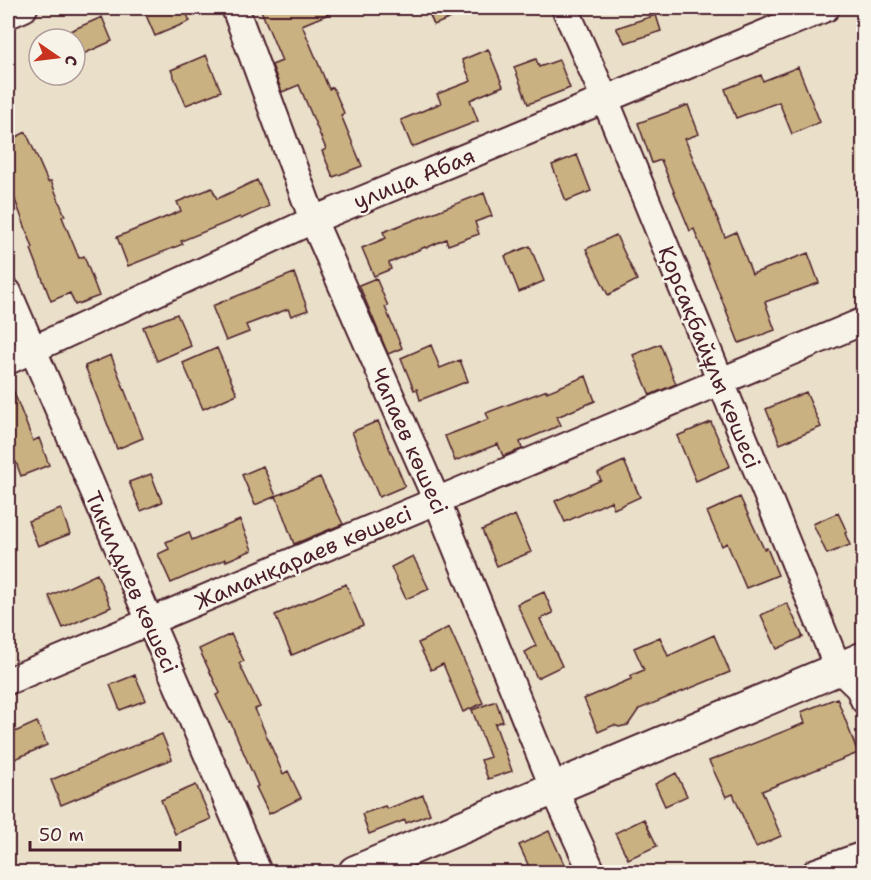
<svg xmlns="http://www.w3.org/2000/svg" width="871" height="880" viewBox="0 0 871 880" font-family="'Shantell Sans',sans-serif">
<rect width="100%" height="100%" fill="#eadfc9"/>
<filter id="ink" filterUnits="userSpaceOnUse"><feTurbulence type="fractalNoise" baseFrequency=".0167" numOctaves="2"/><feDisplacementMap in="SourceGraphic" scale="12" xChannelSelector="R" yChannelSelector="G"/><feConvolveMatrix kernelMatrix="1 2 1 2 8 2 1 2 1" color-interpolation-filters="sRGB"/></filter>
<g filter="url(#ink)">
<path fill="#cab181" stroke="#4a1f2b" stroke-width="1.5" d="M 143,8 L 184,8 L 190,21 L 155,36 Z
M 260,8 L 343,8 L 302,25 L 329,89 L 333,87 L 344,113 L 341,115 L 362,166 L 333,177 L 322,151 L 326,149 L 299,85 L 282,92 L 272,65 L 282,61 Z
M 427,8 L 475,8 L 434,25 Z
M 656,15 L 661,31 L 625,43 L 616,28 Z
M 102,17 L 112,41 L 81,55 L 70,31 Z
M 488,49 L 503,86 L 470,100 L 478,121 L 412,147 L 401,120 L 441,103 L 437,94 L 471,81 L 462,60 Z
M 206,55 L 221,91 L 186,105 L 171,70 Z
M 536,59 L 539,67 L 559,60 L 570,88 L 528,104 L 514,67 Z
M 798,67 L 820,122 L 792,134 L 779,102 L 736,118 L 725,89 L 761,75 L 763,81 Z
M 688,105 L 699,134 L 685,139 L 725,237 L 736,232 L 752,274 L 808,253 L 819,283 L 765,302 L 775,330 L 739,343 L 694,229 L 690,231 L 661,160 L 652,163 L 638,123 Z
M 26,132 L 48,182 L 51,181 L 65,216 L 62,217 L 79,258 L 84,256 L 99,296 L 75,305 L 70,293 L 51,301 L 31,249 L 33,248 L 8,181 L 8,141 Z
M 577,155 L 591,191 L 566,201 L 552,165 Z
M 257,180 L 269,206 L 241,219 L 240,217 L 181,241 L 183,244 L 128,266 L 117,237 L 181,211 L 177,202 L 212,188 L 217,199 Z
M 484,193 L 492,216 L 475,222 L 479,234 L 448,245 L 446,239 L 426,248 L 425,247 L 389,263 L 391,269 L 374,276 L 362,248 L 386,238 L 383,232 Z
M 616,235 L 637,280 L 608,295 L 586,249 Z
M 530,246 L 544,281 L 519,292 L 505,256 Z
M 294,273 L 308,310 L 291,316 L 288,309 L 246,325 L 249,332 L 226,341 L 212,306 Z
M 376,278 L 388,306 L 385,307 L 402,348 L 388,354 L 359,285 Z
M 177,314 L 191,346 L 157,361 L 143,327 Z
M 660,344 L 676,384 L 650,395 L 633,355 Z
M 431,345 L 440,368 L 460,360 L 468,381 L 420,400 L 417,389 L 414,390 L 401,358 Z
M 217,348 L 237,394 L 203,409 L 183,363 Z
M 111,355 L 143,438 L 117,449 L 85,366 Z
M 586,376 L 595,401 L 557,417 L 561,425 L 520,442 L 522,449 L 503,456 L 498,444 L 455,461 L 445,436 L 489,419 L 486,413 L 547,390 L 547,392 Z
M 8,377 L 33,441 L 39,438 L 49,465 L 21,476 L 16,462 L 8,465 Z
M 806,392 L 821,427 L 780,444 L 766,409 Z
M 378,421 L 405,486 L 379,497 L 352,432 Z
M 711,422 L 730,466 L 696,481 L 677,436 Z
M 624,461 L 640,497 L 614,509 L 611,501 L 565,522 L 555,501 L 601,480 L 598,473 Z
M 263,466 L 276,496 L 255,505 L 242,475 Z
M 151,474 L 162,502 L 141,511 L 129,482 Z
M 320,477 L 343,524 L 294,544 L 276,496 Z
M 740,497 L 764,549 L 767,548 L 778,575 L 746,588 L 727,543 L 722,546 L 707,512 Z
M 61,509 L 70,534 L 38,546 L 28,521 Z
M 838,513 L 847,532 L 845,533 L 850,545 L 827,554 L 813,524 Z
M 515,515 L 531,552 L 497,566 L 482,530 Z
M 240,520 L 252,550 L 226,561 L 226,559 L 171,583 L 158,554 L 169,549 L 166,542 L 189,532 L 192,540 Z
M 413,556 L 429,589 L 406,599 L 391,567 Z
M 97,574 L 111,607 L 63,628 L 49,596 Z
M 346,584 L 363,625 L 292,655 L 275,615 Z
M 544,592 L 553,613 L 540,619 L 562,666 L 537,678 L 525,652 L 536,646 L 517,604 Z
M 787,603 L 803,637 L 777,649 L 761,615 Z
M 449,627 L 483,703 L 463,712 L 443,664 L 431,670 L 418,643 Z
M 231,634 L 244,661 L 239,663 L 260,707 L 255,709 L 283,774 L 288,771 L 301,798 L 269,814 L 256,787 L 258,786 L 230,721 L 229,722 L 216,695 L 220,693 L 199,649 Z
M 714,635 L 730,672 L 639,709 L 628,725 L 619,727 L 614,725 L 598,732 L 584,699 L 631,679 L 630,676 L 644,670 L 634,648 L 660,637 L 668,656 Z
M 135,675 L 146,700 L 120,710 L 110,685 Z
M 837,698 L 858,753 L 762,791 L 781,836 L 756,847 L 733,794 L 726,797 L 709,761 L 805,723 L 801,712 Z
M 496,701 L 503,721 L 495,724 L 512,771 L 488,779 L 481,760 L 490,757 L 472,710 Z
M 37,722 L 47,745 L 8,762 L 8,735 Z
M 162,734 L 172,759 L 61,805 L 51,780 Z
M 676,773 L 687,796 L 665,806 L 655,784 Z
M 196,785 L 211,819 L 175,834 L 161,800 Z
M 423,795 L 430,814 L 406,823 L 405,820 L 369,834 L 362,814 L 385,806 L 387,809 Z
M 644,819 L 657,846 L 628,859 L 615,833 Z
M 549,831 L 568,873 L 532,873 L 519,845 Z"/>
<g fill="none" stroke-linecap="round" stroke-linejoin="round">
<g stroke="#4a1f2b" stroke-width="30">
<path id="minor" d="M 235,8 L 313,220 L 437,501 L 554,789 L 592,872
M 565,8 L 605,99 L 838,668 L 859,688 L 864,700
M 8,15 L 24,8
M 8,292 L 258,872
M 8,361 L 313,220 L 826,8
M 8,681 L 864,321
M 816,872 L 864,855"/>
</g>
<g stroke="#4a1f2b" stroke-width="36">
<path id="major" d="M 355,872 L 864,658"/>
</g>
<use href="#minor" stroke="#f7f3e8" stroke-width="26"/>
<use href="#major" stroke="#f7f3e8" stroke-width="32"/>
</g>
</g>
<g text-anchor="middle" stroke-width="5" stroke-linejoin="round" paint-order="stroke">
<g font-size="22" fill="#4a1f2b" stroke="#f7f3e8">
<text transform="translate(414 178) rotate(-22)" y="8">улица Абая</text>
<text transform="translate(710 357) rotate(68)" y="8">Қорсақбайұлы көшесі</text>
<text transform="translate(410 441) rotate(66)" y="8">Чапаев көшесі</text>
<text transform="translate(303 557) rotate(-23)" y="8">Жаманқараев көшесі</text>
<text transform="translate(132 582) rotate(66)" y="8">Тикилдиев көшесі</text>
</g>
</g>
<rect width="871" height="880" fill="none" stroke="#f7f3e8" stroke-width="30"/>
<rect x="15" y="15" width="841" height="850" fill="none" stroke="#4a1f2b" stroke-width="2" filter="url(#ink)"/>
<g transform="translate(57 57) rotate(104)"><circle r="28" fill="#f7f3e8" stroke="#b29e9c" stroke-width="1.5"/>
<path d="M0-4.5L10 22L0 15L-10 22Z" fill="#c8321e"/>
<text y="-9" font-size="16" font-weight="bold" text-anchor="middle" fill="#4a1f2b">С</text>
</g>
<path d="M30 841v9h150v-9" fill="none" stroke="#4a1f2b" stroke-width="3"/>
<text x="39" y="841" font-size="18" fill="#4a1f2b" stroke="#f7f3e8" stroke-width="4.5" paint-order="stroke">50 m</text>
</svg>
